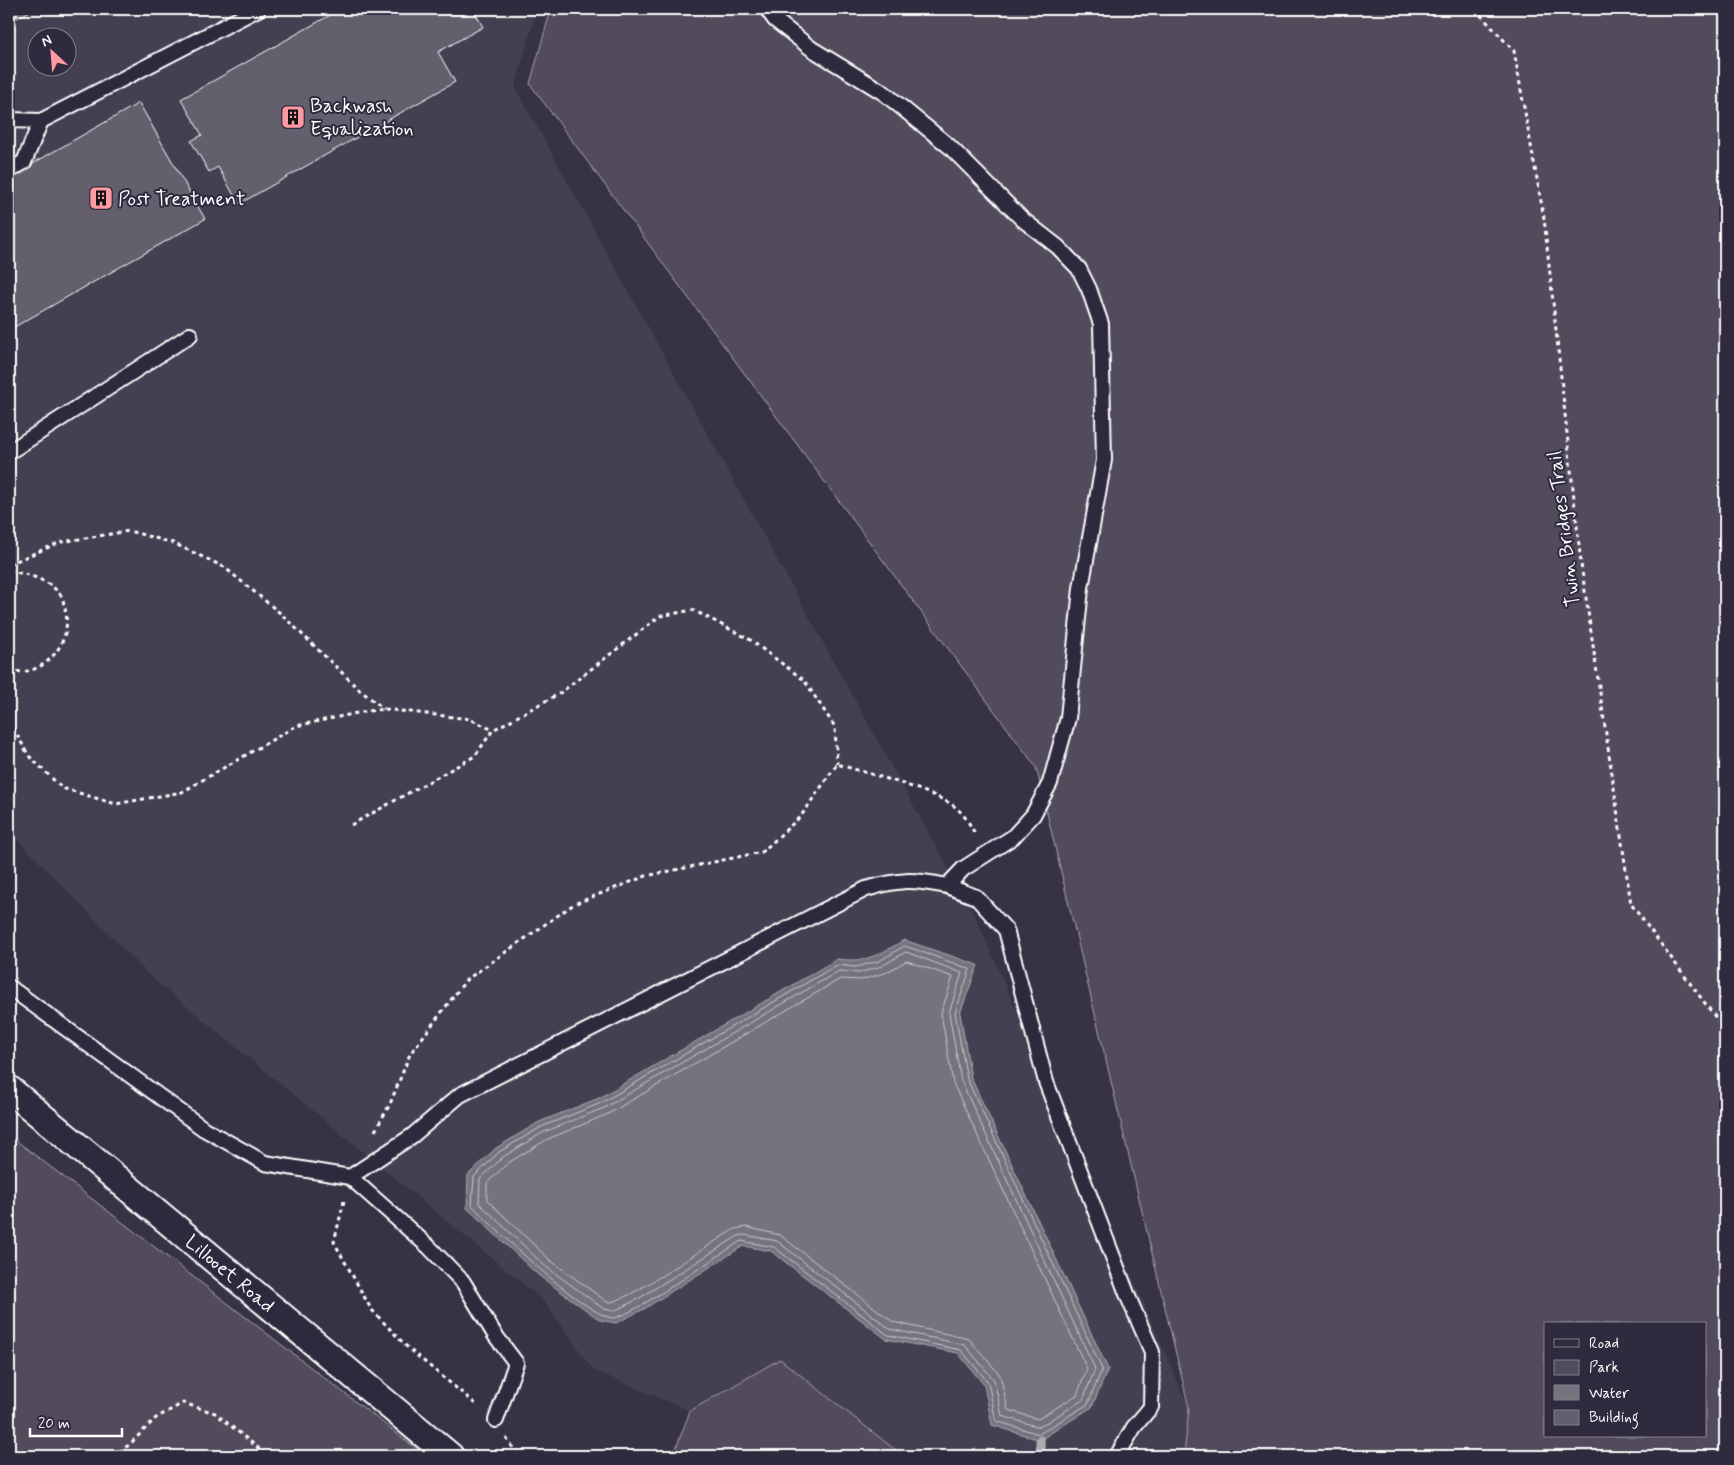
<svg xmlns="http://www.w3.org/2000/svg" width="1734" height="1465" viewBox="0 0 1734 1465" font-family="Mynerve,sans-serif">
<rect width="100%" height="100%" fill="#373345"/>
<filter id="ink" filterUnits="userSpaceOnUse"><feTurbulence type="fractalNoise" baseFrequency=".02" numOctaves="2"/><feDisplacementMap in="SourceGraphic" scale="10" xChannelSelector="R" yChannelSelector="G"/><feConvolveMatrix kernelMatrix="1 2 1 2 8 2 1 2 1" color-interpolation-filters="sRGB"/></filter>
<g filter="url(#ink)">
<path fill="#444051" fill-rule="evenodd" d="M 9,9 L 537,9 L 515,87 L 977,920 L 1189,1408 L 1184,1456 L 903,1456 L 780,1359 L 690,1411 L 593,1370 L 544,1301 L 151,977 L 9,831 ZM 38,38 L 68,38 L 68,68 L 38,68 Z"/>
<path fill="#514c5c" stroke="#a8a6ae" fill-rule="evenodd" d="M 551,9 L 1725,9 L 1725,1456 L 1184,1456 L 1189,1408 L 1036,767 L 530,84 ZM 1545,1324 L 1705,1324 L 1705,1436 L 1545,1436 Z
M 9,1135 L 426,1456 L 9,1456 Z
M 780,1359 L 903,1456 L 673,1456 L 690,1411 Z"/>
<path fill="#76737f" stroke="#adabb2" d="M 904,940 L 978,965 L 960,1013 L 971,1078 L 1108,1369 L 1092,1407 L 1040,1440 L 992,1425 L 984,1385 L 958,1353 L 886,1339 L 771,1251 L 743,1246 L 644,1309 L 616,1323 L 600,1320 L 538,1275 L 467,1208 L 468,1175 L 496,1148 L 539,1122 L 599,1098 L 837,959 C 866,963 879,955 904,940 Z"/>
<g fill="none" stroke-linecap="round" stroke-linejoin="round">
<path stroke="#c8c7cc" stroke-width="1" d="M 905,946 L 970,969 L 955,1013 L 967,1079 L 1102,1369 L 1088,1404 L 1039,1434 L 996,1421 L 988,1382 L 961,1350 L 888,1335 L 774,1247 L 741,1241 C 720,1254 630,1317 614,1318 C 589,1319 491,1226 472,1205 L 474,1177 L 499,1152 L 541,1127 L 601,1103 L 837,965 L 856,967 L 879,961 Z
M 906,952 L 962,973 L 949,1013 L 961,1081 L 1095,1369 L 1083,1400 L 1039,1427 L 1002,1416 L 994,1380 L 965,1345 L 890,1329 L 777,1241 L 745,1235 L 738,1236 L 638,1299 L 614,1311 L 604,1309 L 545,1266 L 479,1203 L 480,1179 L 503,1157 L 544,1132 L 604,1108 L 839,971 L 859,973 L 882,966 Z
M 907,961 L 953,977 L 941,1013 L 953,1083 L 1087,1369 L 1077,1395 L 1038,1419 L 1008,1410 L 1000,1375 L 969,1339 L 893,1322 L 780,1235 L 746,1227 L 735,1229 C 714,1240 623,1306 607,1302 L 550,1260 L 487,1200 L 487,1183 L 508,1163 L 548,1139 L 608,1114 L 840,979 L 861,980 L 885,973 Z"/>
<path stroke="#adabb2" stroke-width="9" d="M 1040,1440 L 1041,1456"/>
</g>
<path fill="#635f6d" stroke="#fff" d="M 12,9 L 34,9 L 17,18 Z
M 341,9 L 411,9 L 414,13 L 422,9 L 473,9 L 483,27 L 438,52 L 455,82 L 239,204 L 218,167 L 209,172 L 191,141 L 202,135 L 181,99 Z
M 139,103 L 205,219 L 9,330 L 9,177 Z"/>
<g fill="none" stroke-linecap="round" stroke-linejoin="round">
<g stroke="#fff" stroke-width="18">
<path id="service" d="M 9,120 L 41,121 L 258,9
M 9,171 L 24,162 L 41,121
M 9,452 L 190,335
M 947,886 L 976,897 L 1006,930 L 1046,1082 L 1129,1299 L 1152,1352 L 1151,1407 L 1134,1427 L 1117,1456
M 9,987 L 204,1129 L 265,1163 L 350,1177 L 412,1136 L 460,1095 L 866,889 C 901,879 911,879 947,886 L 963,869 L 1013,837 L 1033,815 L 1050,783 L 1068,718 L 1081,588 L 1104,460 L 1101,324 L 1089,289 L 1079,269 L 1058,247 L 1022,219 L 949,146 L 884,93 L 812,49 L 775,20 L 767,9
M 350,1177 L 429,1247 L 463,1282 L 495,1335 L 516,1363 L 496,1420"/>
</g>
<g stroke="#fff" stroke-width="30">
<g id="minor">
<path id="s1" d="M 9,1089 L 450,1456"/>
</g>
</g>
<path stroke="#fff" stroke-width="3" stroke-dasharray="4 4" stroke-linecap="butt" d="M 1475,9 L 1514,51 L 1544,218 L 1581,564 L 1631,904 L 1725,1030
M 9,564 L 61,542 L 129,531 L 173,543 L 224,567 L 280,613 L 361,691 L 384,709
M 9,571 C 28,574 47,579 60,594 C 63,598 64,605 65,609 C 74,642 43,680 9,670
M 9,721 L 29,756 L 62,788 L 116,804 L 182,792 L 296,726 L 362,712 L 384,709 L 470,719 L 493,730
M 351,825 L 475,756 L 493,730 L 560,693 L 660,616 L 693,610 L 749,639 L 804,680 L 835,727 L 837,764
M 375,1131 L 390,1104 L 410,1054 L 466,980 L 574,904 L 646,876 L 762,852 L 801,816 L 837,764 C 869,774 922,787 951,804 C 962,811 969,822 975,834
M 344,1201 L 334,1242 L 371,1309 L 409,1349 L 478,1406
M 506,1438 L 519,1456
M 112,1456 L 129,1445 L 156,1418 L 183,1403 L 215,1413 L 268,1456"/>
<use href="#service" stroke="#2f2a3d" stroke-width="14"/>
<use href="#minor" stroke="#2f2a3d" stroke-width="26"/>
</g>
</g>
<defs>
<g id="building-square" transform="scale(1.25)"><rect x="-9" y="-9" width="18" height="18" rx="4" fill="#ff9aa2" stroke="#2f2a3d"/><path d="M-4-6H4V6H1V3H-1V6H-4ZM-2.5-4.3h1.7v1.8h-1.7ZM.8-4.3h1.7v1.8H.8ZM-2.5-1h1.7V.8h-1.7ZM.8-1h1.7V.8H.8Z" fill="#111"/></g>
</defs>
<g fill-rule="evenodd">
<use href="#building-square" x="293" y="117"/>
<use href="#building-square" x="101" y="198"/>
</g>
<g text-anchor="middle" stroke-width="4" stroke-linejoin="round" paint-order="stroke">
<g font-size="20" fill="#fff" stroke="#2f2a3d" text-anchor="start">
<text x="310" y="112">Backwash<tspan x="310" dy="23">Equalization</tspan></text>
<text x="118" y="205">Post Treatment</text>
</g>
<g font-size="20" fill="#fff" stroke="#2f2a3d">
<text transform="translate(1563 529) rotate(-97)" y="7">Twin Bridges Trail</text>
<text dy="7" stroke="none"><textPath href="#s1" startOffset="288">Lillooet Road</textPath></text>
</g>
</g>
<rect width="1734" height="1465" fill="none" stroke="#2f2a3d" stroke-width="30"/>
<rect x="15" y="15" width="1704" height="1435" fill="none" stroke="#fff" stroke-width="2" filter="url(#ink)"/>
<rect x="1544" y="1322" width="162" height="115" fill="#2f2a3d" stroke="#827f8b"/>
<rect x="1554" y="1339" width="25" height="8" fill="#2f2a3d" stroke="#827f8b"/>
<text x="1589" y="1348" font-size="15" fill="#ffffff">Road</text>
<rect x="1554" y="1360" width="25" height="15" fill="#514c5c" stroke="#827f8b"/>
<text x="1589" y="1372" font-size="15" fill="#ffffff">Park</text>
<rect x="1554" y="1385" width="25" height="15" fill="#76737f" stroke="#827f8b"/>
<text x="1589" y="1398" font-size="15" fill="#ffffff">Water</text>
<rect x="1554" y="1410" width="25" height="15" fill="#635f6d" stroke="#827f8b"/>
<text x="1589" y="1422" font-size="15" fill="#ffffff">Building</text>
<g transform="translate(52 52) rotate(334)"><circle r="24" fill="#2f2a3d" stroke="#827f8b"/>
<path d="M0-4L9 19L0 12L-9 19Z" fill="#ff9aa2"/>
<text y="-8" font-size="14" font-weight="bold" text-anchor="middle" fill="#ffffff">N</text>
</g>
<path d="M30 1428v8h92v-8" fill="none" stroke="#ffffff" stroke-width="2.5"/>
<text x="38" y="1428" font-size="15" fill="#ffffff" stroke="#2f2a3d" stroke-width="4" paint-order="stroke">20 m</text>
</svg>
